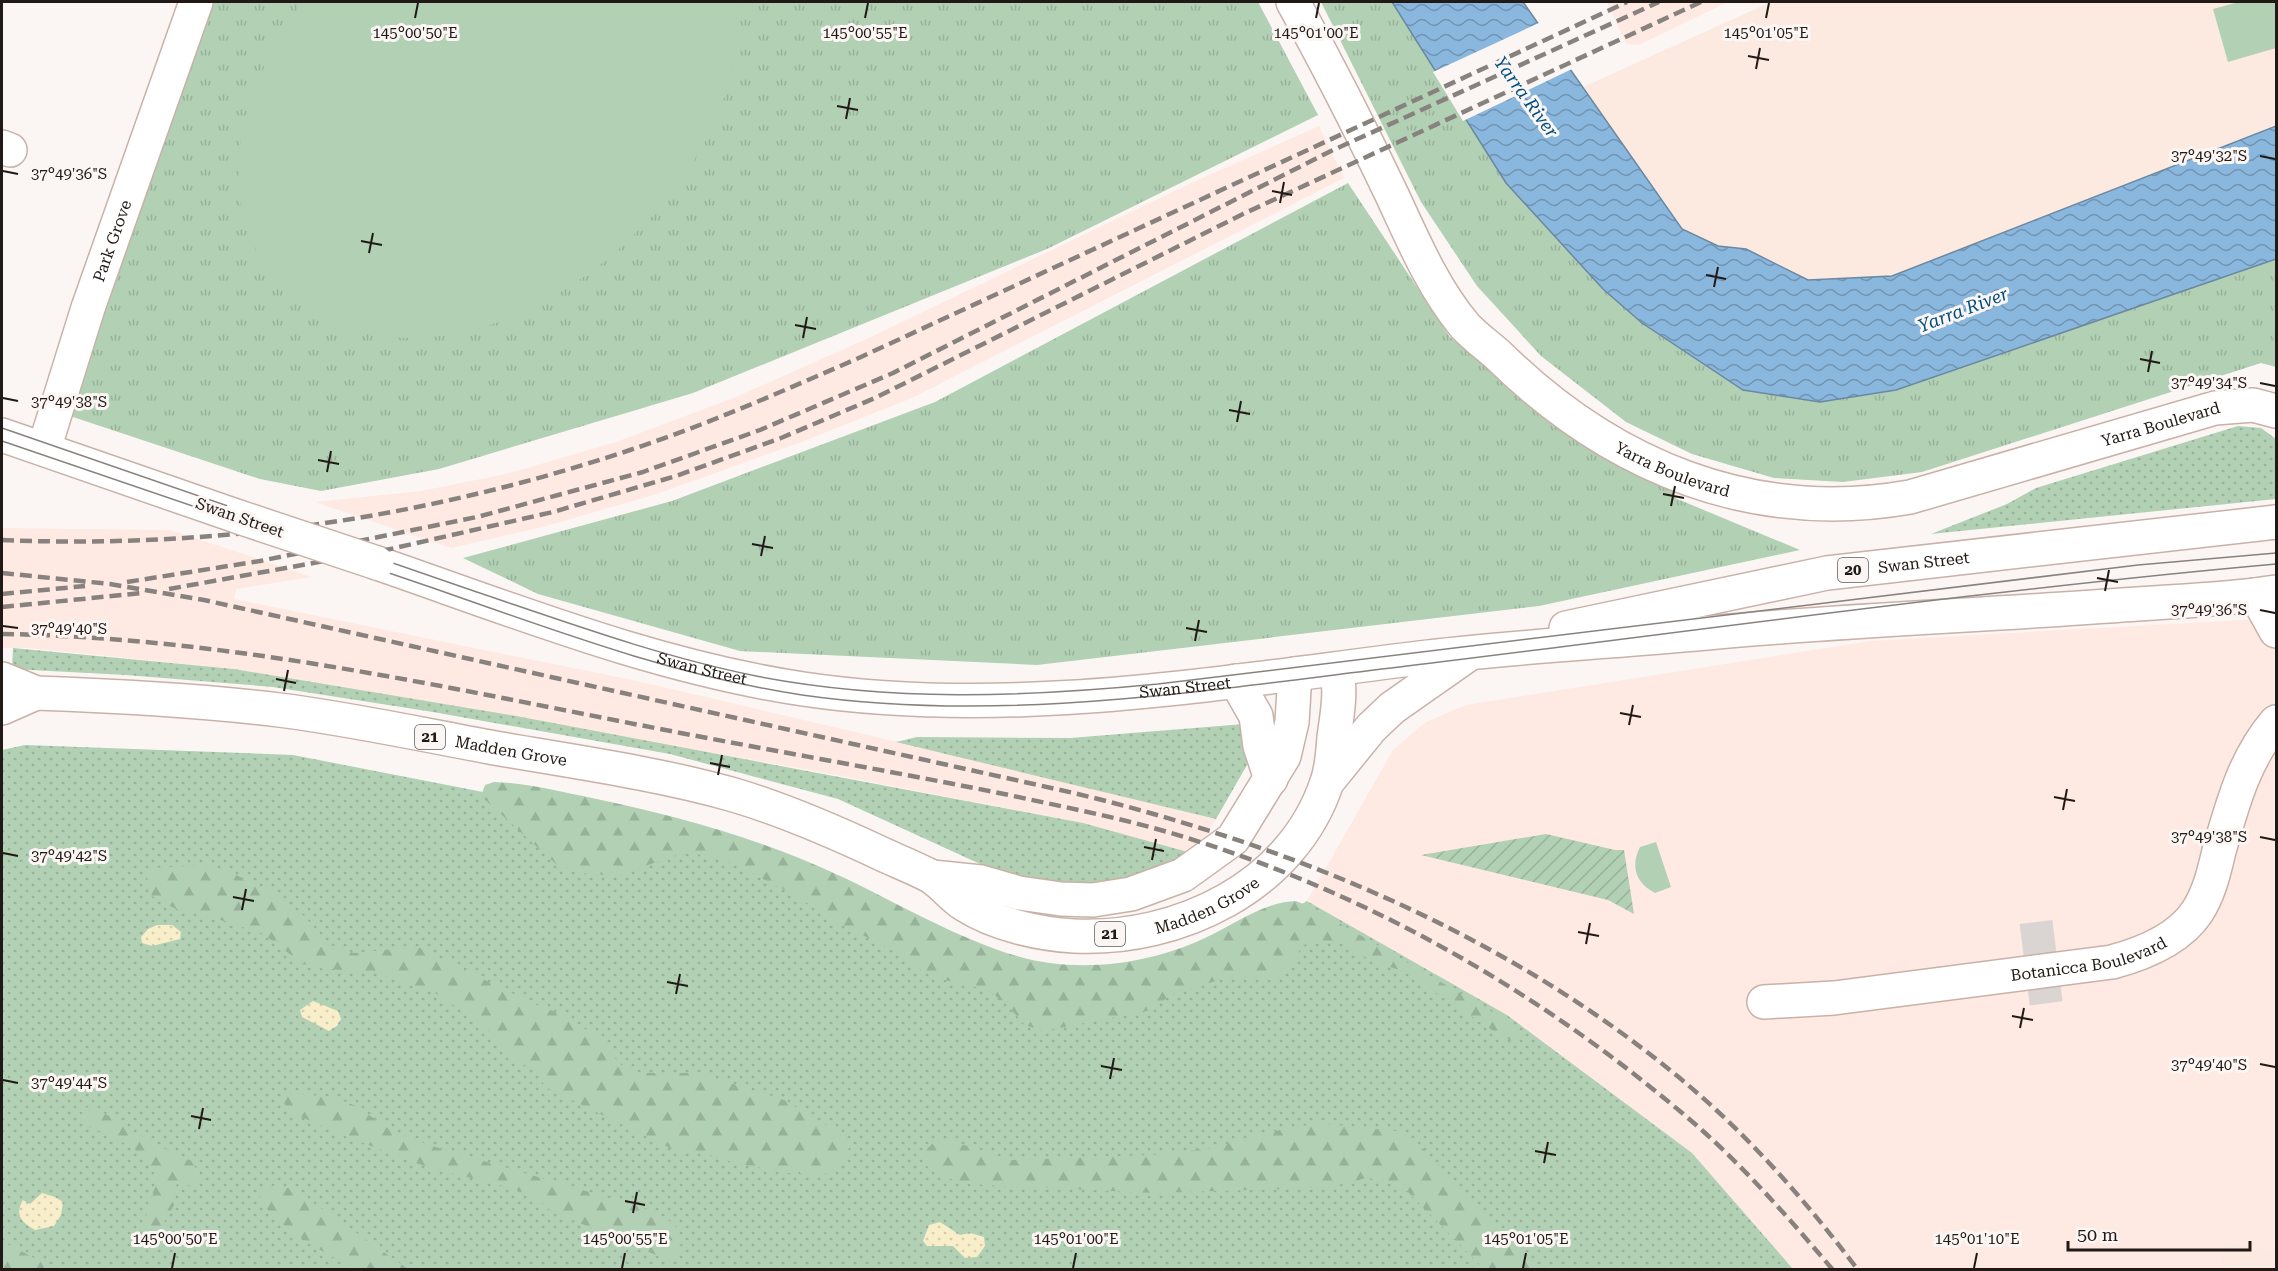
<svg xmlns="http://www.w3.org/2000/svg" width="2278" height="1271" viewBox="0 0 2278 1271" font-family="'Roboto Serif',serif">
<defs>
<pattern id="grass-dots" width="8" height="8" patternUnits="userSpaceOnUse" patternTransform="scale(1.5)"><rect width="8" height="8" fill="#b1d0b4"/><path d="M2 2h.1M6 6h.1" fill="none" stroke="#98b29a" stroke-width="1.8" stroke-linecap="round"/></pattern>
<pattern id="forest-firs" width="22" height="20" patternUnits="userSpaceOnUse" patternTransform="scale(1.5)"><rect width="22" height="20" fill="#b1d0b4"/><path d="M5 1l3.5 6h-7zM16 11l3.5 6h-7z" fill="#98b29a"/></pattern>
<pattern id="sand-dots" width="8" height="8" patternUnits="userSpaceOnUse" patternTransform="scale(1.5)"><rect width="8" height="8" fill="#f8eec9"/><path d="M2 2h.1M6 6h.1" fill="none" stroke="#d4ccac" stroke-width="1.8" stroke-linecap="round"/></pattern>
<pattern id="park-tufts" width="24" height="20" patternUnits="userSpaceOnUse" patternTransform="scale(1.5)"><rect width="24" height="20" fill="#b1d0b4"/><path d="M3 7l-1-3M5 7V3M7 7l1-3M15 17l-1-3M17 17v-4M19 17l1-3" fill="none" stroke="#98b29a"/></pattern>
<pattern id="garden-furrows" width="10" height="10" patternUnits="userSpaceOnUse" patternTransform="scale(1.5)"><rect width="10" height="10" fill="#b1d0b4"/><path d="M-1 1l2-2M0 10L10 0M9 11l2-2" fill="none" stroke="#98b29a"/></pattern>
<pattern id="water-waves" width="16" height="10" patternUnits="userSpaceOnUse" patternTransform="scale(1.5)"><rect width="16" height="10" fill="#8ab7dd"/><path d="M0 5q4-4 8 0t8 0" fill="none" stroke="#7094b2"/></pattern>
</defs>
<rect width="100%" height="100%" fill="#fbf6f4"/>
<path fill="#feeae2" d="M 1607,2 L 1728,2 L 1639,45 L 1626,44 Z
M 1319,126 L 1344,178 L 912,398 L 804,441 L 657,494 L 543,527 L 451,548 L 315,502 L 421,491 L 506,474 L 616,442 L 736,397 L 871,337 L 1189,184 Z
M 2,528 L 171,530 L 312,577 L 236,589 L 234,599 L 637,681 L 1036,774 L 1216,819 L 1195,854 L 1083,823 L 804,769 L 234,669 L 28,648 L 2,648 Z
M 2276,618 L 2276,1252 L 2227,1241 L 2220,1270 L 1793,1269 L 1692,1153 L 1507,1015 L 1307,901 L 1393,750 L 1426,722 L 1466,705 L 1870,641 Z"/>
<path fill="#fce9e0" d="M 1771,2 L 2276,2 L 2276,126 L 1892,276 L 1808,280 L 1746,249 L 1718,246 L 1682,229 L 1581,88 Z
M 2226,1241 L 2276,1252 L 2276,1269 L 2220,1269 Z"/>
<path fill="url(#grass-dots)" d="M 2238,426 L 2261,428 L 2276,439 L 2276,499 L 1931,534 L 2007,504 L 2036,488 Z
M 13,648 L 234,669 L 516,716 L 1083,823 L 1195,854 L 1108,888 L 1058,887 L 1002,874 L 838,799 L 670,754 L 433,712 L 273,687 L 126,675 L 12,669 Z
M 1244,724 L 1247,765 L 1216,819 L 896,742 L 917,737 L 1070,738 Z
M 25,745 L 293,755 L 617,818 L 746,851 L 1016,968 L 1109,976 L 1212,957 L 1307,901 L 1507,1015 L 1692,1153 L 1793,1269 L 2,1270 L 2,750 Z"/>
<path fill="url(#forest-firs)" d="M 494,782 C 527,783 560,792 592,798 C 677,816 759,838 838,875 C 899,903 984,955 1050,963 C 1102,970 1158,960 1205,938 C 1234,925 1263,902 1296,901 L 1315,909 L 1513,1024 L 1521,1033 L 1519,1038 L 1513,1041 L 1504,1038 L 1403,971 L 1373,962 L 1346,945 L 1321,940 L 1303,945 L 1291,964 L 1273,980 L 1233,976 L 1175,993 L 1147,1011 L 1044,1031 L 1025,1025 L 1008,1006 L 988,990 L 932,977 L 885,946 L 825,917 L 799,897 L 719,857 L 683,853 L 616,876 L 580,873 L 556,864 L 481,796 L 485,785 Z
M 203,865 L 225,870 L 271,891 L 304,916 L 330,945 L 354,953 L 418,947 L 530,1002 L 570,1018 L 599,1039 L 621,1065 L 641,1073 L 698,1073 L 784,1100 L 845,1136 L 849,1148 L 845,1162 L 825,1174 L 794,1174 L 735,1163 L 703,1153 L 676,1151 L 545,1087 L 537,1072 L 514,1059 L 489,1030 L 437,994 L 378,973 L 318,968 L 303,964 L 263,934 L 215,918 L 176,909 L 152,896 L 147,883 L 148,874 L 154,868 Z
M 293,1093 L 336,1098 L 356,1106 L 392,1131 L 432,1146 L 644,1208 C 669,1219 692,1228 675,1259 L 668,1260 L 551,1211 L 534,1196 L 494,1183 L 432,1169 L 337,1133 L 290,1112 L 282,1100 L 283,1096 Z
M 88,1107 L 104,1113 L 151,1142 L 191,1161 L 201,1176 L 199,1182 L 192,1186 L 177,1184 L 173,1191 L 174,1205 L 153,1242 L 147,1244 L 141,1240 C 142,1219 154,1201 155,1181 C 157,1153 106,1133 83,1125 L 80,1118 L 84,1109 Z
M 1317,1123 L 1396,1131 L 1414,1139 L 1537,1269 L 1484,1269 L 1408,1192 L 1382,1180 L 1366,1178 L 1334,1186 L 1284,1189 L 1152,1193 L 968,1184 L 940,1176 L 924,1164 L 924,1152 L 934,1142 L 951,1141 L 1012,1160 L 1152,1155 L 1212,1148 L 1270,1132 Z
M 277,1185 L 295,1190 L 408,1269 C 394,1270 375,1271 361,1269 C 337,1263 266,1220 260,1197 L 265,1188 Z
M 2,1241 L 55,1269 L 2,1269 Z"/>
<path fill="url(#sand-dots)" d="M 157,925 L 172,925 L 181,932 L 180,939 L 152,946 L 142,943 L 141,937 L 148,929 Z
M 313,1001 L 338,1011 L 341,1019 L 337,1026 L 329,1031 L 302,1017 L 300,1010 Z
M 42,1193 L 55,1197 L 63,1202 L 61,1215 L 54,1226 L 35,1230 C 22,1223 14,1215 23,1200 L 30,1204 Z
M 940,1222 L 960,1235 L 970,1233 L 984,1237 L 985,1246 L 977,1257 L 965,1258 L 953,1246 L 927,1246 L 923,1241 L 929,1225 Z"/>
<path fill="url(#park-tufts)" d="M 213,2 L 1258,2 L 1318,115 L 1047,249 L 693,393 L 439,469 L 321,491 L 260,479 L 67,415 Z
M 1321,2 L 1392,2 L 1506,183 L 1603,289 L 1642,323 L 1743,390 L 1896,390 L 2276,259 L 2276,367 L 2261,363 L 1922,472 L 1843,482 L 1774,478 L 1692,454 L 1626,422 L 1541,356 L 1477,286 L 1421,202 Z
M 1348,183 L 1450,337 L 1556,426 L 1674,492 L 1675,498 L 1800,550 L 1539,606 L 1037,665 L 740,651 L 538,594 L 463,558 L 672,501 L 935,402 Z"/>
<path fill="url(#garden-furrows)" d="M 1546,834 L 1615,850 L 1624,850 L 1634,914 L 1608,900 L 1421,855 Z"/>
<path fill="#b1d0b4" d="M 302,2 L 738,2 C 742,75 711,146 664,202 C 597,284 485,353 376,335 C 270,318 221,224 244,124 C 255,79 276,40 302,2 Z
M 2239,2 L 2276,2 L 2276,48 L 2228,62 L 2213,9 Z
M 1656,842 L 1671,887 L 1655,893 C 1636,883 1630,867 1640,847 Z"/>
<path fill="url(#water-waves)" stroke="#6a88a1" stroke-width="1.5" d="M 1392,2 L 1523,2 L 1682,229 L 1718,246 L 1746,249 L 1808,280 L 1892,276 L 2276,126 L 2276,259 L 1896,390 L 1820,402 L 1743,390 L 1642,323 L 1603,289 L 1506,183 Z"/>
<path fill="#fbf6f4" d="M 1541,22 L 1572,69 L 1463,121 L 1433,72 Z"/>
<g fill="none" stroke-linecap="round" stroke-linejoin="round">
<path stroke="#dad5d3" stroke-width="33" stroke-dasharray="33 16" stroke-linecap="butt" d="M 2036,922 L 2047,1010"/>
<g stroke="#c9b1a8" stroke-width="36">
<g id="minor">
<path d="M 2,147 L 10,150"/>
<path id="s1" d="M 44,449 L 88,308 L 196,2"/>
<path id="s2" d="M 1764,1002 L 1834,998 L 2112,962 C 2142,954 2179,939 2197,912 C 2209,894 2214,872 2219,851 C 2232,806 2244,759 2276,722"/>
</g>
</g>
<g stroke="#c9b1a8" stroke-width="36">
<g id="major">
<path id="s3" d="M 1293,2 C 1328,65 1361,130 1392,195 C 1413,240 1433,288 1465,326 C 1475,337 1488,346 1499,356 C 1611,466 1752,525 1910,497 L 2215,408 L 2253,405 L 2276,411"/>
<path d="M 2,435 L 239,517"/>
<path id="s4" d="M 377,563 C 516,611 656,667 803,689 C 1012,720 1220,682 1428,657 C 1524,646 1621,641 1717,632 C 1852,620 1987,615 2122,605 C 2174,601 2226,600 2276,592"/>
<path d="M 2256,595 L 2276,631"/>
<path id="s5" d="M 1566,628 L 1827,573 L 2276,522"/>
<path id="s6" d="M 2,679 L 36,693 C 117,696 198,700 279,710 C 351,719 424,735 495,748 C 575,762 656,773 734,795 C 785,810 833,831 882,854 C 897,861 915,868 930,876 C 943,884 952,897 965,905 C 995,924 1038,934 1074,936 C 1179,941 1293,886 1327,782 C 1332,768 1333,751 1334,737 C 1337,716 1342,689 1336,669"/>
<path d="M 1236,681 L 1256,716 L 1260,746 L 1271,779"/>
<path d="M 2,708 L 36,693"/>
<path d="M 1328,781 L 1371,728 L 1392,708 L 1469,654"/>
<path d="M 932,877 L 981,882 L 1019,893 L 1061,899 L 1093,900 L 1131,894 L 1183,875 L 1233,839 L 1284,756 L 1292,722 L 1295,674"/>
</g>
</g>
<use href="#minor" stroke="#fff" stroke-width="33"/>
<use href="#major" stroke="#fff" stroke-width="33"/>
<path stroke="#88827f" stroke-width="1.5" d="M 2,428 C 157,482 312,536 468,589 C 563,621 658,656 756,676 C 890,702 1024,697 1158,684 L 2138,565 L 2276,553
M 2,441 C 145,490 289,539 433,588 C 553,630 675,676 802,695 C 1005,724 1205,690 1407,666 C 1696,631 1986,590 2276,564"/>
<path stroke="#88827f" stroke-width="4.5" stroke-dasharray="12 6" stroke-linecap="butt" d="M 2,540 C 215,549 427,518 630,450 C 709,424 785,390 861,357 L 1627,2
M 2,573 L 110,584 L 204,600 L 1074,793 C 1288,845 1499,931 1671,1071 C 1742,1128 1803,1197 1858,1270
M 127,582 L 260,561 L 477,517 L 643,472 L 760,430 L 893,373 L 1331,151 L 1659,2
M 169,589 L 386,550 L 553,512 L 676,476 L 781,438 L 875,398 L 1243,214 L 1701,2
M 2,594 L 85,586
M 2,607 L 142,593
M 2,634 C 222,637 439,686 655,728 C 773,751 891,771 1009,795 C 1068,808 1127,819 1184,837 C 1370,894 1540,992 1688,1118 C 1741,1163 1788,1217 1833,1270"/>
<g stroke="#c9b1a8" stroke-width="36" stroke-linecap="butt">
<path id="major-bridge" d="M 239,517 L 377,563"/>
</g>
<use href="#major-bridge" stroke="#fff" stroke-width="33"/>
</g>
<path fill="none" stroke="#211915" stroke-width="2" d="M 415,18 L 418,3M 865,18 L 868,3M 1316,18 L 1319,3M 1766,18 L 1769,3M 1748,56 L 1769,60M 1756,69 L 1760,48M 837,106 L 858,110M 846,119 L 850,98M 2260,156 L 2275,159M 3,171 L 18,174M 1272,191 L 1292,195M 1280,203 L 1284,182M 361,241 L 382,245M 369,253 L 373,233M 1706,275 L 1726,279M 1714,287 L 1718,267M 795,325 L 816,329M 803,338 L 807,317M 2140,359 L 2160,363M 2148,372 L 2152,351M 2260,383 L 2275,386M 3,398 L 18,401M 1229,410 L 1250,414M 1237,422 L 1241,401M 318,460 L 339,464M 327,472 L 331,451M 1663,494 L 1684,498M 1671,506 L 1675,486M 752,544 L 773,548M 761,556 L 765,536M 2097,578 L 2118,582M 2105,591 L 2109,570M 2260,610 L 2275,613M 3,626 L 18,628M 1186,628 L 1207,632M 1195,641 L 1199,620M 276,679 L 296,683M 284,691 L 288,670M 1620,713 L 1641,717M 1629,725 L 1633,705M 710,763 L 730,767M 718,775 L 722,755M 2054,797 L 2075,801M 2063,810 L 2067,789M 2260,837 L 2275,840M 1144,847 L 1164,851M 3,853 L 18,856M 1152,860 L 1156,839M 233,897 L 254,901M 242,910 L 246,889M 1578,932 L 1599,936M 1586,944 L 1590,923M 667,982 L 688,986M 676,994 L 680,974M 2012,1016 L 2033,1020M 2020,1028 L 2024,1008M 2260,1064 L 2275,1067M 1101,1066 L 1122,1070M 1110,1079 L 1114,1058M 3,1080 L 18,1083M 191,1116 L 211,1120M 199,1129 L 203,1108M 1535,1151 L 1556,1155M 1544,1163 L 1548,1142M 625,1201 L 645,1205M 633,1213 L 637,1192M 172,1268 L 175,1253M 622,1268 L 625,1253M 1073,1268 L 1076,1253M 1523,1268 L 1526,1253M 1974,1268 L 1977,1253"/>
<g text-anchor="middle" stroke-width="6" stroke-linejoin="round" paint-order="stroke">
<g fill="#fbf6f4" stroke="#625b58" stroke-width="1.5">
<rect x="1838" y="558" width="30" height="24" rx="4.5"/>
<rect x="415" y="725" width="30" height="24" rx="4.5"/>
<rect x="1095" y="922" width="30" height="24" rx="4.5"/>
</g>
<g font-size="15" font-weight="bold" fill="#211915">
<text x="1853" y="575">20</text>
<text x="430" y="742">21</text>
<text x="1110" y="939">21</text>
</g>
<g font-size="16" fill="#211915" stroke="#fbf6f4">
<text dy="6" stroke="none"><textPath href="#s1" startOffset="219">Park Grove</textPath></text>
<text dy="6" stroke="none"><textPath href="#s3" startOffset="1126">Yarra Boulevard</textPath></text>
<text dy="6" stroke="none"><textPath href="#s3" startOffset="622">Yarra Boulevard</textPath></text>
<text transform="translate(240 517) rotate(19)" y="6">Swan Street</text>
<text dy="6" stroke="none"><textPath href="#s5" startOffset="364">Swan Street</textPath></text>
<text dy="6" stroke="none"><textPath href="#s4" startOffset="342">Swan Street</textPath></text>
<text dy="6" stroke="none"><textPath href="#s4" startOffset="828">Swan Street</textPath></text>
<text dy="6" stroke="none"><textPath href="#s6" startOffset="516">Madden Grove</textPath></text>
<text dy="6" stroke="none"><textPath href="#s6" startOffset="1254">Madden Grove</textPath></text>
<text dy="6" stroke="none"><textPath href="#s2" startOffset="328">Botanicca Boulevard</textPath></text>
</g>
<g font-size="18" font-style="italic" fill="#014f7f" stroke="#fbf6f4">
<text transform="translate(1526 97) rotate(54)" y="6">Yarra River</text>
<text transform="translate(1963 310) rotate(-21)" y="6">Yarra River</text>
</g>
</g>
<g font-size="15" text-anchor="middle" fill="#211915" stroke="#fbf6f4" stroke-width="6" stroke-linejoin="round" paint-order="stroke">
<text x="415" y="38">145°00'50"E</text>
<text x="865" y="38">145°00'55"E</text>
<text x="1316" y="38">145°01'00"E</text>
<text x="1766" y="38">145°01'05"E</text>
<text x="2209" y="161">37°49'32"S</text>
<text x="69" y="179">37°49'36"S</text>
<text x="2209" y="388">37°49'34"S</text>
<text x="69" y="407">37°49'38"S</text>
<text x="2209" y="615">37°49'36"S</text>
<text x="69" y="634">37°49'40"S</text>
<text x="2209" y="842">37°49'38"S</text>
<text x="69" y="861">37°49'42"S</text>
<text x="2209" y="1070">37°49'40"S</text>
<text x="69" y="1088">37°49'44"S</text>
<text x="175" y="1244">145°00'50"E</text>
<text x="625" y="1244">145°00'55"E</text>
<text x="1076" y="1244">145°01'00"E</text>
<text x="1526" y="1244">145°01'05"E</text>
<text x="1977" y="1244">145°01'10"E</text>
</g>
<rect width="2278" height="1271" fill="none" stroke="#211915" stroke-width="6"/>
<path d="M2068 1241v9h182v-9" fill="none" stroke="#211915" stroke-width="3"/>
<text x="2077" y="1241" font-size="18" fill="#211915" stroke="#fbf6f4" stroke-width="4.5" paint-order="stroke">50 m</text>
</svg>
